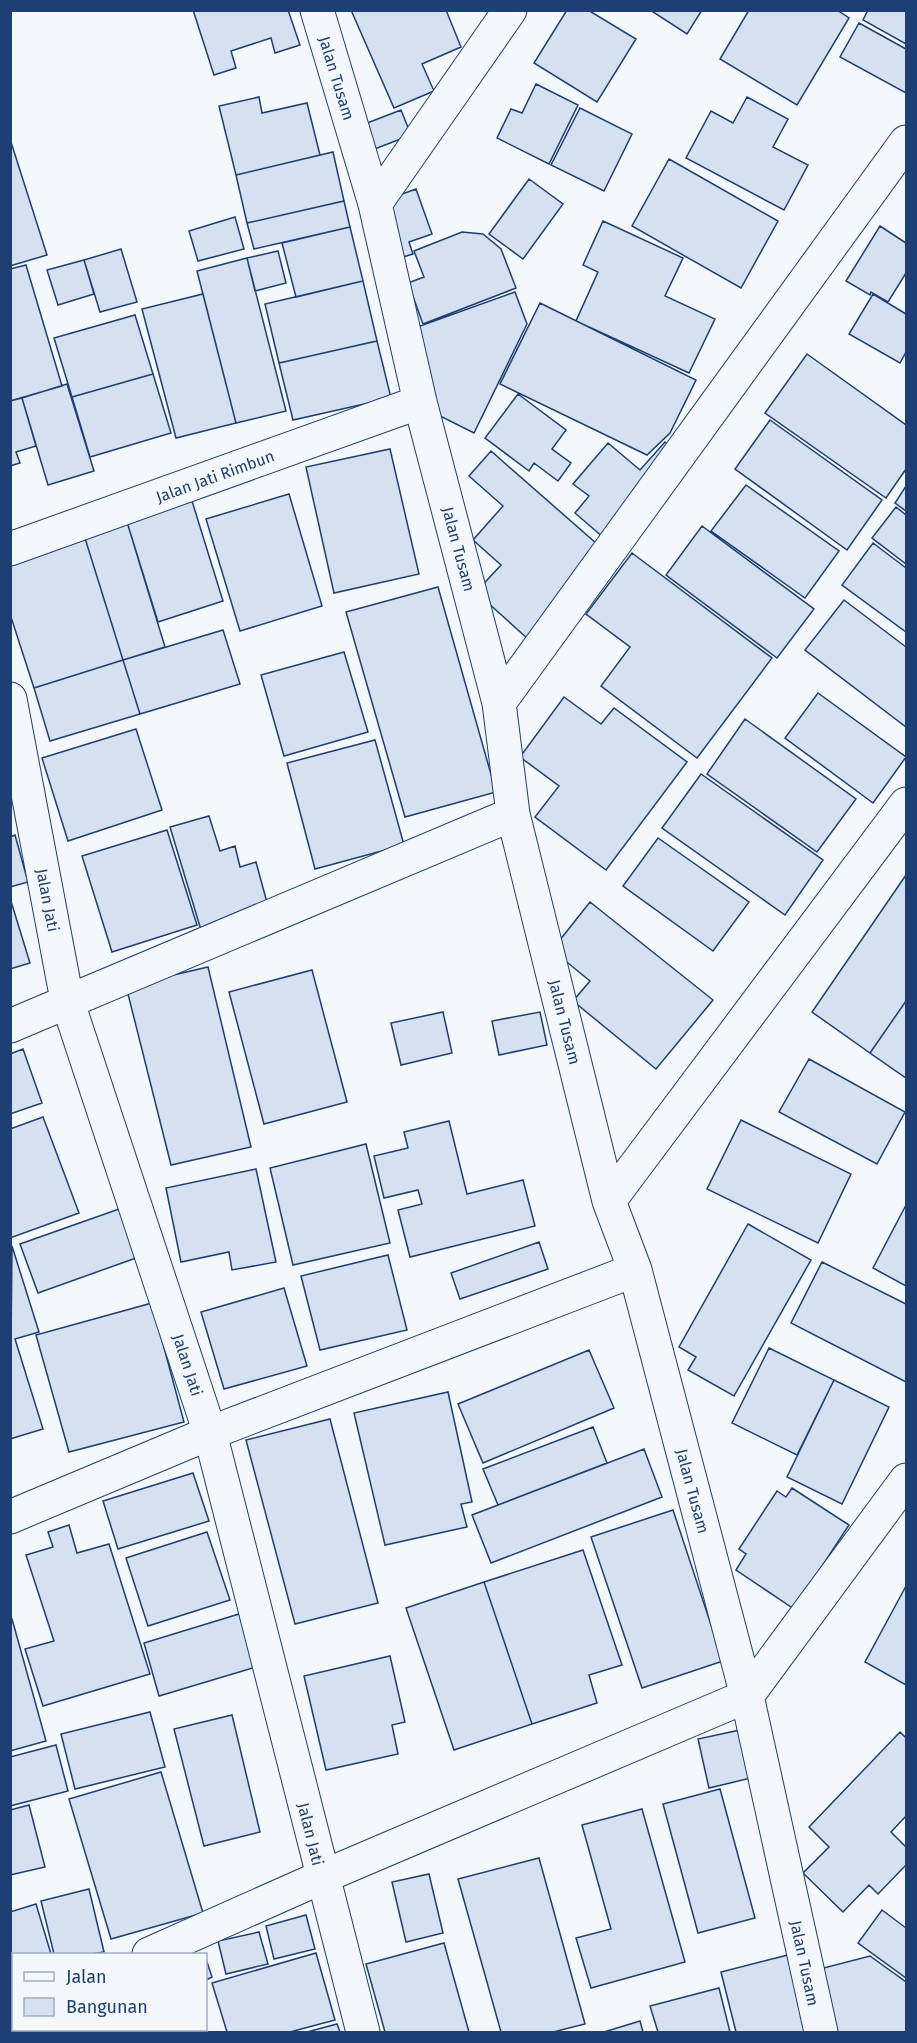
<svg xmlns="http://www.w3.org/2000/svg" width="917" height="2043" viewBox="0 0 917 2043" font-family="'Fira Sans',sans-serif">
<rect width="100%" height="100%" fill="#f4f7fb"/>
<path fill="#d5e0f0" stroke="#1d3f73" stroke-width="1.5" d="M 193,10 L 288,10 L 300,45 L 275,53 L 271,38 L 231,51 L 236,68 L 214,75 Z
M 351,10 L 446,10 L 461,47 L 422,64 L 434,91 L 394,108 Z
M 567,10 L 588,10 L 636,39 L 597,102 L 534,63 Z
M 650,10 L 702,10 L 687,34 Z
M 749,10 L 837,10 L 849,18 L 797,105 L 720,59 Z
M 868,10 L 906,10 L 906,44 L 863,20 Z
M 859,23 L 906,49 L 906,93 L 840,57 Z
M 536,84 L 578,105 L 549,164 L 497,138 L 511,109 L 522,113 Z
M 259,97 L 262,113 L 307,103 L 320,155 L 236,175 L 219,106 Z
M 747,97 L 788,119 L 773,147 L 808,165 L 784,210 L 686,158 L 711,111 L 733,123 Z
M 580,108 L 632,134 L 604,191 L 551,165 Z
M 401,110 L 411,135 L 372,150 L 362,125 Z
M 10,139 L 47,255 L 10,266 Z
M 333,152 L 344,201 L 247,223 L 236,175 Z
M 669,159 L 778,221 L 741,288 L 632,226 Z
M 529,179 L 563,204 L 523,259 L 489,234 Z
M 416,189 L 432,234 L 409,242 L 413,254 L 403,257 L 383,201 Z
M 344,201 L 350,227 L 254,249 L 247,223 Z
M 235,217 L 244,249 L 198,261 L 189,231 Z
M 603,221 L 683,258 L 665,296 L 715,319 L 689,373 L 576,321 L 598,272 L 583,265 Z
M 880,226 L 906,243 L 906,273 L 888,302 L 871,292 L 870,295 L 846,281 Z
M 350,227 L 363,281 L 296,297 L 282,243 Z
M 462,232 L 483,234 L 501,249 L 516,288 L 423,324 L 408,283 L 424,277 L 414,251 Z
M 121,249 L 137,302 L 100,312 L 84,260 Z
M 278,251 L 286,283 L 255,291 L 247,258 Z
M 247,258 L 286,411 L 236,423 L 197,271 Z
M 84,260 L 94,294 L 58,305 L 47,270 Z
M 26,265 L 62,386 L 10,401 L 10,269 Z
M 363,281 L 377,341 L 279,363 L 265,304 Z
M 515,292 L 527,324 L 474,433 L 440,416 L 409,330 Z
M 203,294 L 236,423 L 176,438 L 142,309 Z
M 873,294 L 906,314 L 906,352 L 900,363 L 849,334 Z
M 540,303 L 696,380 L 670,433 L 647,455 L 500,384 Z
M 135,315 L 153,374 L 72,397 L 54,338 Z
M 377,341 L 391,398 L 293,420 L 279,363 Z
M 807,354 L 906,425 L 906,469 L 886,498 L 765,413 Z
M 153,374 L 171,433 L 90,457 L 72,397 Z
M 67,384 L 94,471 L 48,485 L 22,398 Z
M 518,394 L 566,430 L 552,449 L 571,463 L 558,481 L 534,463 L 529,471 L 485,438 Z
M 22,398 L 36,446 L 16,452 L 20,463 L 10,466 L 10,401 Z
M 770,420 L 882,500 L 847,550 L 735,469 Z
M 665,442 L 678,452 L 604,538 L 575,513 L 589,496 L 573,484 L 608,443 L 640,470 Z
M 390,449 L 419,574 L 334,593 L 306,467 Z
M 491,451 L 605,551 L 528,639 L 476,592 L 501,565 L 473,540 L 503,506 L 469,476 Z
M 746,485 L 839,551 L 805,598 L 711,531 Z
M 906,486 L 906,511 L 895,503 Z
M 289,494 L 322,606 L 240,631 L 206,519 Z
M 192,501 L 223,601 L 158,622 L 127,522 Z
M 896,507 L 906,515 L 906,564 L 872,538 Z
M 127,522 L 165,647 L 123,660 L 84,535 Z
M 702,526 L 814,609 L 777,658 L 666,575 Z
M 84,535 L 123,660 L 34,688 L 10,614 L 10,557 Z
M 873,543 L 906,568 L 906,632 L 842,585 Z
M 632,553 L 772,658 L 697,758 L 601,686 L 630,647 L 586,614 Z
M 438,587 L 496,792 L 405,817 L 346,612 Z
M 844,600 L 906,647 L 906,727 L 805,650 Z
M 223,630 L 240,684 L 140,714 L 123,660 Z
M 344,652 L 368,732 L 284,756 L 261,675 Z
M 123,660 L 140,714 L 50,741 L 34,688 Z
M 818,693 L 906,757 L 873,803 L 785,738 Z
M 564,697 L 601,724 L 614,708 L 687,762 L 606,870 L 535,817 L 559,786 L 520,757 Z
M 745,719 L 856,799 L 817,852 L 707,774 Z
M 136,729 L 162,810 L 68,841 L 42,758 Z
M 375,740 L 404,845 L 315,869 L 287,763 Z
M 701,774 L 823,860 L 785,915 L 662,828 Z
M 209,816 L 220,851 L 235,846 L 240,867 L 256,862 L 269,910 L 201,930 L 170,827 Z
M 167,830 L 197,925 L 112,952 L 82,856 Z
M 15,835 L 28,882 L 10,887 L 10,837 Z
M 658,838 L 749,902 L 713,951 L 623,886 Z
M 906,875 L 906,1001 L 870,1053 L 812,1012 Z
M 10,898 L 30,963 L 10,969 Z
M 590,902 L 713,1000 L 656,1069 L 573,1001 L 590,981 L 552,950 Z
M 208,967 L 251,1147 L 171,1165 L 126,986 Z
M 312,970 L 347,1102 L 264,1124 L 229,992 Z
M 906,1001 L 906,1078 L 870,1053 Z
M 443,1012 L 452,1053 L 401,1065 L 391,1023 Z
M 540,1012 L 547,1045 L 499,1055 L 492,1021 Z
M 23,1049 L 42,1103 L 10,1114 L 10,1054 Z
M 809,1059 L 905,1112 L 877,1164 L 779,1112 Z
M 43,1117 L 79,1213 L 10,1238 L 10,1129 Z
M 741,1120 L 851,1174 L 818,1243 L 707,1189 Z
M 449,1121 L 467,1194 L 523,1180 L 535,1226 L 410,1257 L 398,1210 L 422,1204 L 418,1190 L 384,1198 L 374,1156 L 408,1148 L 404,1132 Z
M 366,1144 L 390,1243 L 293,1265 L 270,1168 Z
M 256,1169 L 276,1262 L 232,1270 L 229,1252 L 181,1262 L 166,1188 Z
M 906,1205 L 906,1286 L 873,1268 Z
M 119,1209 L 136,1258 L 38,1293 L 20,1244 Z
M 748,1224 L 811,1260 L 734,1396 L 688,1370 L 696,1357 L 679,1347 Z
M 539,1242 L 548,1269 L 460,1299 L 451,1273 Z
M 12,1246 L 39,1332 L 15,1339 L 43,1429 L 10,1439 Z
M 388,1255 L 407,1330 L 320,1350 L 301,1276 Z
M 822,1262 L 906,1304 L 906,1382 L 791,1323 Z
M 284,1288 L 307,1366 L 224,1389 L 201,1312 Z
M 152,1303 L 184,1422 L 69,1452 L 36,1335 Z
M 769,1348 L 834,1380 L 797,1455 L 732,1423 Z
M 589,1350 L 614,1408 L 483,1463 L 458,1404 Z
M 834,1380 L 889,1407 L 842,1504 L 787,1477 Z
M 448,1392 L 472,1502 L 461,1504 L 467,1527 L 385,1545 L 354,1413 Z
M 330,1419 L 378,1603 L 295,1624 L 246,1440 Z
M 593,1427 L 607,1463 L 498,1505 L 483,1469 Z
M 644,1449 L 662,1497 L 491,1563 L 472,1515 Z
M 193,1473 L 209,1521 L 118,1549 L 103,1501 Z
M 792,1488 L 849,1525 L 794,1609 L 736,1570 L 746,1554 L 739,1549 L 777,1491 L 786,1497 Z
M 673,1510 L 723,1661 L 642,1688 L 591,1537 Z
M 69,1525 L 77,1553 L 109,1544 L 150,1674 L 43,1706 L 25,1649 L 54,1641 L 26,1555 L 53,1547 L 48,1532 Z
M 207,1532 L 230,1600 L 148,1626 L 126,1558 Z
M 583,1550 L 622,1665 L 589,1675 L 597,1703 L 532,1724 L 484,1582 Z
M 484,1582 L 532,1724 L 454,1750 L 406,1608 Z
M 906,1586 L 906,1685 L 865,1662 Z
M 239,1614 L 256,1667 L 159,1696 L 144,1643 Z
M 12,1619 L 46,1741 L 10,1751 L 10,1620 Z
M 390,1656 L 405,1722 L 392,1725 L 398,1754 L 326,1770 L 304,1676 Z
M 150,1712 L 165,1767 L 75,1789 L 61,1734 Z
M 232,1715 L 260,1832 L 204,1846 L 174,1729 Z
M 740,1730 L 751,1778 L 709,1788 L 698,1739 Z
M 900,1732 L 906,1738 L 906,1816 L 891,1832 L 906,1847 L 906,1865 L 878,1894 L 869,1885 L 843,1912 L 803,1873 L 829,1847 L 809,1827 Z
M 56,1745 L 68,1791 L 10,1806 L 10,1757 Z
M 161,1772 L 203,1913 L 111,1939 L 69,1799 Z
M 720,1789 L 755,1918 L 698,1933 L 663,1804 Z
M 29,1805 L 45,1867 L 10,1875 L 10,1810 Z
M 642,1809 L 685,1962 L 591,1988 L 576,1938 L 611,1929 L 582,1825 Z
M 539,1858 L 585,2024 L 553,2032 L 501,2032 L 458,1879 Z
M 429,1874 L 443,1933 L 406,1942 L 392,1882 Z
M 89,1889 L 104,1952 L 91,1954 L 54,1954 L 41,1901 Z
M 36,1904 L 51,1954 L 14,1954 L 14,1991 L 10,1992 L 10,1912 Z
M 882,1910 L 906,1928 L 906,1978 L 858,1943 Z
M 306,1915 L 315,1949 L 274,1959 L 266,1926 Z
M 259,1932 L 268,1964 L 226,1974 L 218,1941 Z
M 444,1943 L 469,2032 L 385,2032 L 366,1964 Z
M 316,1953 L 335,2020 L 290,2032 L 227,2032 L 212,1983 Z
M 788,1955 L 809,2032 L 736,2032 L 721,1972 Z
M 870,1956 L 906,1982 L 906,2032 L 829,2032 L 812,1971 Z
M 206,1959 L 212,1977 L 206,1980 Z
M 719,1988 L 730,2032 L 658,2032 L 650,2006 Z
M 640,2021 L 643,2032 L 604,2032 Z
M 337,2024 L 340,2032 L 307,2032 Z
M 12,2026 L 14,2030 L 89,2030 L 89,2032 L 14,2032 Z
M 93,2030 L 120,2030 L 121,2032 L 94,2032 Z"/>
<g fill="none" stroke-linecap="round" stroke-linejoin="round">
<g stroke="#1d3f73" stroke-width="35">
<path id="street" d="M 317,10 L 375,204 L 420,402 L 499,703 L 513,814 L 609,1201 L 635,1270 L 747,1696 L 821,2032
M 375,204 L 510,10
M 10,549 L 420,402
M 10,699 L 67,1000 L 210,1433 L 363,2032
M 499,703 L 906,142
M 10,1026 L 513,814
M 609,1201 L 906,804
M 10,1517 L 210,1433 L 635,1270
M 149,1954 L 322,1877 L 747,1696 L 906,1480
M 10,2007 L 14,2006"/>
</g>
<use href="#street" stroke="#f4f7fb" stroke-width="33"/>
</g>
<g text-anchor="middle" stroke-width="4.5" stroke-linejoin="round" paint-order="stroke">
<g font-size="16" fill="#1d3f73" stroke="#f4f7fb">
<text transform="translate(337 78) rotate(73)" y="6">Jalan Tusam</text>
<text transform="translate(215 476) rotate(-20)" y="6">Jalan Jati Rimbun</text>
<text transform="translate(459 549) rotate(75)" y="6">Jalan Tusam</text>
<text transform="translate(48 900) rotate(79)" y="6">Jalan Jati</text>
<text transform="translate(565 1022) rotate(76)" y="6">Jalan Tusam</text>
<text transform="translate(188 1365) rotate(72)" y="6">Jalan Jati</text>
<text transform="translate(693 1491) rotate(75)" y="6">Jalan Tusam</text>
<text transform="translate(311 1834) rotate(76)" y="6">Jalan Jati</text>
<text transform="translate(805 1963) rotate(78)" y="6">Jalan Tusam</text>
</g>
</g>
<rect width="917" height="2043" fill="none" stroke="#1d3f73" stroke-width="24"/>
<rect x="12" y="1953" width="195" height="78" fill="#f4f7fb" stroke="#9eadc5" stroke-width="1.5"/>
<rect x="24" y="1972" width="30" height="9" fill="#f4f7fb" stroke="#9eadc5" stroke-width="1.5"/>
<text x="66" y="1983" font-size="18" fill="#1d3f73">Jalan</text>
<rect x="24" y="1998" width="30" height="18" fill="#d5e0f0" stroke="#9eadc5" stroke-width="1.5"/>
<text x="66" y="2013" font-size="18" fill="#1d3f73">Bangunan</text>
</svg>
